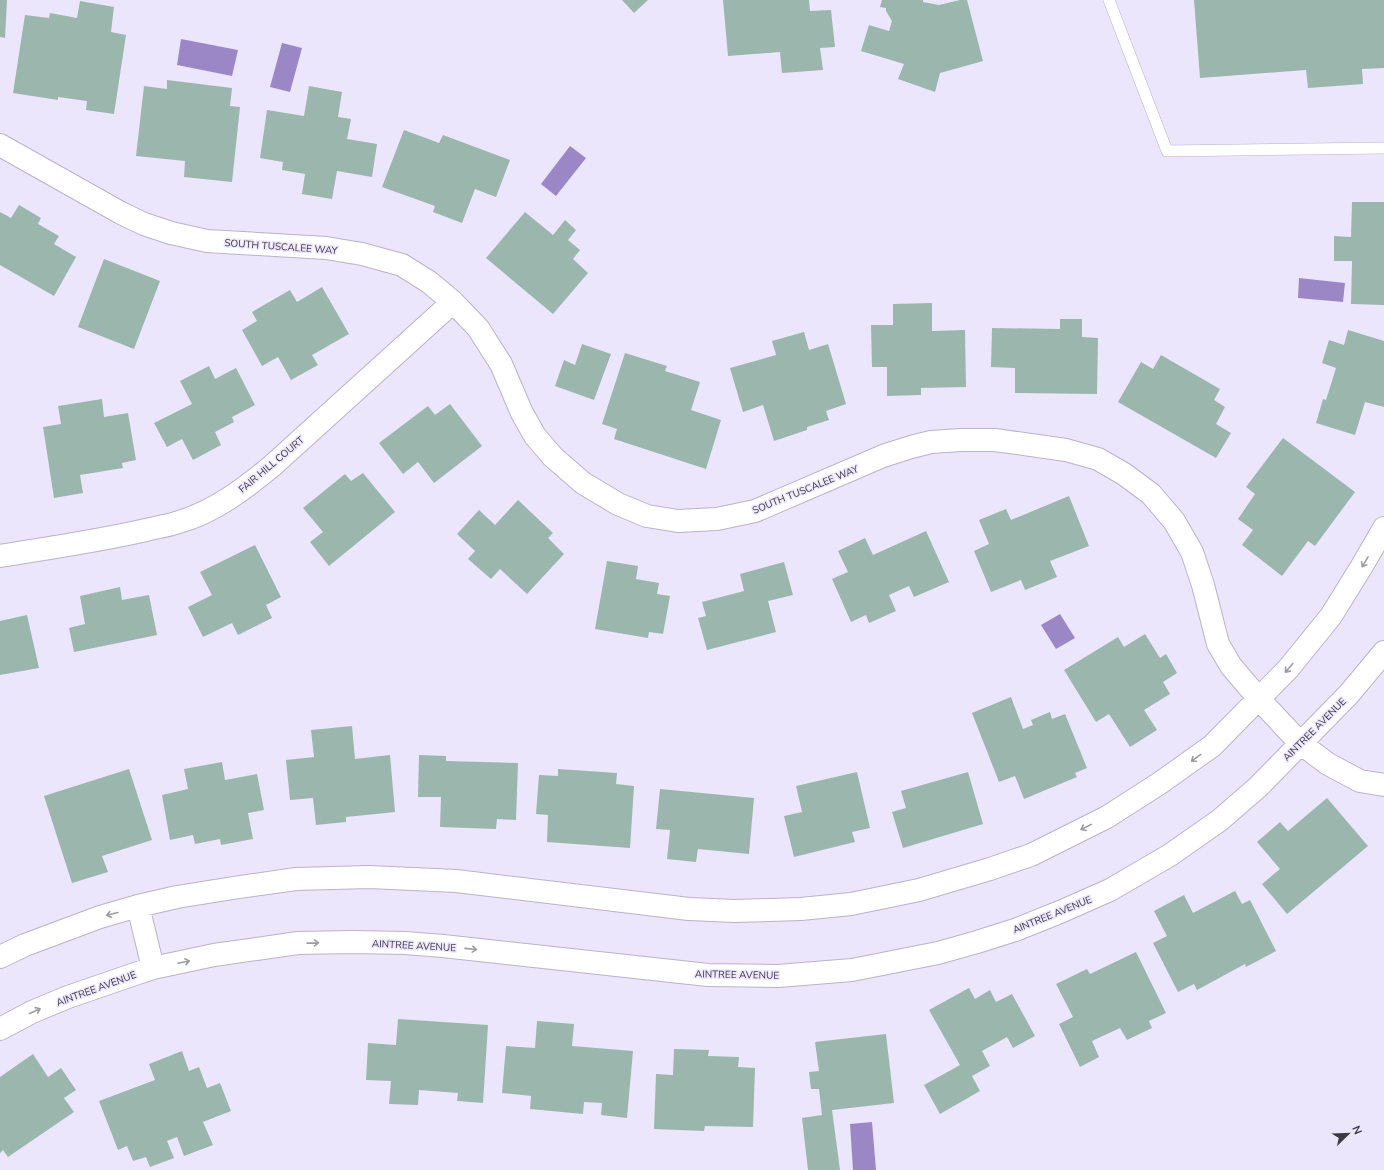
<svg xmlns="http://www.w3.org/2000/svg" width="1384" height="1170" viewBox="0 0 1384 1170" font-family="'Nunito Sans',sans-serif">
<rect width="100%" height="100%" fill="#ece6fd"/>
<path fill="#9c87c6" d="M 181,39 L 238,50 L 232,76 L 177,65 Z
M 282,43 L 302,48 L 290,92 L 270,87 Z
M 570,146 L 586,158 L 556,196 L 541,184 Z
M 1299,278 L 1345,283 L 1343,302 L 1298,298 Z
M 1060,614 L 1075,638 L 1056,649 L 1041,625 Z
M 872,1122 L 876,1170 L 853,1170 L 850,1124 Z"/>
<path fill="#9bb6ad" d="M 0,0 L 7,0 L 5,38 L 0,37 Z
M 622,0 L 648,0 L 634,13 Z
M 723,0 L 809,0 L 810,11 L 831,10 L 835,47 L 820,48 L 823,70 L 782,73 L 780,52 L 728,56 Z
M 882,0 L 923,0 L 923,2 L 939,5 L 960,0 L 967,0 L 983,61 L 940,73 L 935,92 L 898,79 L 904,64 L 861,51 L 869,25 L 889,31 L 892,21 L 886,11 L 886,8 L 880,7 Z
M 1194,0 L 1384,0 L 1384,68 L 1362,69 L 1363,84 L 1308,88 L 1306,70 L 1200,78 Z
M 80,1 L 114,7 L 111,32 L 126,35 L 114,114 L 86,110 L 87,101 L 58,97 L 58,100 L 13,93 L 25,15 L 49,18 L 50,13 L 77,18 Z
M 167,80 L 232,88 L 230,106 L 240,107 L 232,182 L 184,177 L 185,161 L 136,156 L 144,86 L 167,89 Z
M 309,86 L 342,92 L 338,117 L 351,119 L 347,139 L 377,144 L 372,177 L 337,171 L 332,199 L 302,194 L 305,174 L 282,170 L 283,162 L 260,158 L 267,110 L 304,116 Z
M 404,130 L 439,143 L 443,135 L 510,160 L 496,197 L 475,189 L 462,223 L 433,212 L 435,206 L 382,187 Z
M 1352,202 L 1384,202 L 1384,305 L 1351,304 L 1352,261 L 1334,261 L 1334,236 L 1351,237 Z
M 19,205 L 41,218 L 38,224 L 59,236 L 54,244 L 76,257 L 54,296 L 0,265 L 0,212 L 11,218 Z
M 525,212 L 553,235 L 565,220 L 576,230 L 568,240 L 580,250 L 573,259 L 588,273 L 553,314 L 486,258 Z
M 104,259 L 160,281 L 134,349 L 78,327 Z
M 322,287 L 349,334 L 312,355 L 318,365 L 291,380 L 278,357 L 262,366 L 242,330 L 257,321 L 252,312 L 290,290 L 297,302 Z
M 932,303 L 932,331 L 965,330 L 966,387 L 921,388 L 921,395 L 887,396 L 887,367 L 872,367 L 871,325 L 893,325 L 893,304 Z
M 1060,319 L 1082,319 L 1082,337 L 1098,338 L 1097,394 L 1015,393 L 1015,368 L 991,367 L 992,328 L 1060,329 Z
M 1348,330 L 1384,341 L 1384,407 L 1365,402 L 1355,435 L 1316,423 L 1323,399 L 1326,400 L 1336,368 L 1322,363 L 1329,340 L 1344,345 Z
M 804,332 L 809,350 L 828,344 L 846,404 L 826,411 L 829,420 L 807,427 L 807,430 L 774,441 L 763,405 L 743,412 L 730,368 L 776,355 L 772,341 Z
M 582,344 L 611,354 L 594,400 L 555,386 L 564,360 L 575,365 Z
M 625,353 L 667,366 L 665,371 L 700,382 L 691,410 L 721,420 L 706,469 L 614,439 L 617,429 L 602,424 Z
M 1161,355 L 1220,389 L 1214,400 L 1225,407 L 1216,424 L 1231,433 L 1216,458 L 1118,402 L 1141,362 L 1153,369 Z
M 209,366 L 215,379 L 236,368 L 255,405 L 232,417 L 234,422 L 215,432 L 221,445 L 193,460 L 182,439 L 167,447 L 154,423 L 192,404 L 180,381 Z
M 102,399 L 104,417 L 128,413 L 136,460 L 122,463 L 123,468 L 80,475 L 83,493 L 54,498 L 43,427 L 61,424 L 58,406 Z
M 450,404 L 482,446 L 434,483 L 418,462 L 403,474 L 379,443 L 428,406 L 435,415 Z
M 1283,438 L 1355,492 L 1315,546 L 1308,541 L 1282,576 L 1242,545 L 1253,530 L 1238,519 L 1255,494 L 1246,487 Z
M 363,473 L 395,512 L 329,566 L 310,542 L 323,532 L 303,508 L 345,474 L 351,481 Z
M 1069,496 L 1089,546 L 1050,561 L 1057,577 L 1025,590 L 1021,580 L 991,592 L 974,551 L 989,544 L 979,520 L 1006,509 L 1011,520 Z
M 518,500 L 553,533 L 548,538 L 564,554 L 527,594 L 500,569 L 491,579 L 468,559 L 475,551 L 457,534 L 479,510 L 495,525 Z
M 926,531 L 949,582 L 914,597 L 909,586 L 889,595 L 896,611 L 869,623 L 866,615 L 851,622 L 832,579 L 848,572 L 838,551 L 865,538 L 873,555 Z
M 255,545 L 281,597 L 266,605 L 272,618 L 238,635 L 232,623 L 203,637 L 188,607 L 212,595 L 200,572 Z
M 607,561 L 638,566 L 636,579 L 659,583 L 657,594 L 670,596 L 663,634 L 649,632 L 648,638 L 595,629 Z
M 784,562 L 793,595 L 768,601 L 776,632 L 707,650 L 698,618 L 706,616 L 702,602 L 744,591 L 740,574 Z
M 120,587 L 122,600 L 149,595 L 157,635 L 74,652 L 69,628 L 85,624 L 80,596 Z
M 27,615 L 39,668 L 0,675 L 0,621 Z
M 1145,634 L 1160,658 L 1166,654 L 1177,673 L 1163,682 L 1170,694 L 1144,710 L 1157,730 L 1130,747 L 1109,714 L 1096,722 L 1064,670 L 1118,637 L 1124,647 Z
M 1011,697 L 1023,729 L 1033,725 L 1031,720 L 1050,712 L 1052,719 L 1065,714 L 1087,768 L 1075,773 L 1077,777 L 1024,799 L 1015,776 L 999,782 L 972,713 Z
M 352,726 L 355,759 L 390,755 L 395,812 L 346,817 L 346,822 L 316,825 L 313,798 L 290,800 L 286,760 L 314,757 L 311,730 Z
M 419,755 L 446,756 L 446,761 L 518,763 L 516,820 L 497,819 L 496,829 L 440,827 L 441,797 L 418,797 Z
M 222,762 L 225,780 L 257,774 L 264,810 L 248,813 L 253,839 L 221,845 L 220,839 L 195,844 L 193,835 L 170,840 L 162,795 L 188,789 L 184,769 Z
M 129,769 L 152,840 L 102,856 L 108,872 L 72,883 L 44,796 Z
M 558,769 L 617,773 L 616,784 L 634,786 L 630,848 L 547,842 L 548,815 L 536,814 L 539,775 L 558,776 Z
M 857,772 L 870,828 L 852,832 L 855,842 L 794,857 L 784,816 L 802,812 L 796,786 Z
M 968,772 L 983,824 L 903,848 L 892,812 L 906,808 L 901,791 Z
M 660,789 L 754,798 L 749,854 L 698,849 L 696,862 L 667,859 L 670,830 L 656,829 Z
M 1327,798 L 1368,846 L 1287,914 L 1262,884 L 1280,869 L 1257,842 L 1280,822 L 1288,831 Z
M 1235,891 L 1242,904 L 1250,900 L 1276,951 L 1246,967 L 1245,964 L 1197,990 L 1194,984 L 1178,992 L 1153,943 L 1167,936 L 1154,911 L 1184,895 L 1193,913 Z
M 1136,952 L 1166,1013 L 1149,1021 L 1152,1028 L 1127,1040 L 1120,1028 L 1092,1041 L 1099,1057 L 1080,1067 L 1059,1024 L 1073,1017 L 1056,984 L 1087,969 L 1090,974 Z
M 969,988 L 975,999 L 990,990 L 996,1002 L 1012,994 L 1035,1036 L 1013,1048 L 1007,1037 L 982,1051 L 990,1066 L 972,1076 L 980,1091 L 940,1114 L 924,1085 L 960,1065 L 929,1010 Z
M 398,1019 L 488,1025 L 483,1103 L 457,1101 L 458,1093 L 419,1090 L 418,1105 L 389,1104 L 391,1081 L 366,1080 L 368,1043 L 396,1045 Z
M 537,1021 L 574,1024 L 572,1046 L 633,1051 L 627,1118 L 601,1115 L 602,1103 L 584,1102 L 583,1114 L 530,1109 L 531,1096 L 502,1093 L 506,1046 L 535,1048 Z
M 886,1034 L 894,1103 L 832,1110 L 840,1170 L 808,1170 L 802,1118 L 822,1115 L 819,1089 L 811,1089 L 809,1072 L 819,1071 L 815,1042 Z
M 674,1049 L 709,1050 L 708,1056 L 739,1057 L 738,1067 L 755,1068 L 753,1127 L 705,1126 L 704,1131 L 654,1129 L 656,1074 L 673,1075 Z
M 182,1051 L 189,1071 L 199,1067 L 207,1088 L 220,1083 L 231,1111 L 203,1122 L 213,1145 L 184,1156 L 177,1137 L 167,1141 L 174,1158 L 150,1167 L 146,1157 L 133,1161 L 127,1146 L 118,1150 L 99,1101 L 155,1080 L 149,1064 Z
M 33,1054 L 48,1077 L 61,1068 L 76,1090 L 64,1098 L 74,1112 L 8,1157 L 3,1150 L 0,1153 L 0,1077 Z"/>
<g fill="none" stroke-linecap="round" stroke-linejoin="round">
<g stroke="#b9b3c9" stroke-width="12">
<path id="service" d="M 1109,0 L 1167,151 L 1384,148"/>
</g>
<g stroke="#b9b3c9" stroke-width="24">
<path id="minor" d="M 0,145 L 121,213 L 144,224 L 171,233 L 207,241 L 326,248 L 362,254 L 402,265 L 429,282 L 453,302 L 478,328 L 501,364 L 522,413 L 535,436 L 553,457 L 583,483 L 618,504 L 647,516 L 678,521 L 717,519 L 755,511 L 883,456 L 911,447 L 931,442 L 961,440 L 995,440 L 1066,450 L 1098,459 L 1124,474 L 1151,494 L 1174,521 L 1192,552 L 1203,585 L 1218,644 L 1231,666 L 1259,699 L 1300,743 L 1328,764 L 1360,781 L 1384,785
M 0,556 C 49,548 98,541 146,530 C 157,527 168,526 179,522 C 214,512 244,489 272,466 L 453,302
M 138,906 L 153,968
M 0,957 L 25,945 L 100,917 L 138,906 L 177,897 L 233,888 L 296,879 L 369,877 L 456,881 L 689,909 L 735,911 L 801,909 L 851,904 L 919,890 L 990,869 L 1031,855 L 1107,817 L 1160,783 L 1212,746 L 1288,669 L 1331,616 L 1362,566 L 1384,528
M 0,1029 L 32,1012 L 68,997 L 132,975 L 153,968 L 214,955 L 298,943 L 353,942 L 405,943 L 443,946 L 708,975 L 778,976 L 852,970 L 938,953 L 977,942 L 1015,930 L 1060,912 L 1110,890 L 1170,855 L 1220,820 L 1258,787 L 1349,694 L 1384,652"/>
</g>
<use href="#service" stroke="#fff" stroke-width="11"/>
<use href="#minor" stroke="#fff" stroke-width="22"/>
</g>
<defs><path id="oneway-shaft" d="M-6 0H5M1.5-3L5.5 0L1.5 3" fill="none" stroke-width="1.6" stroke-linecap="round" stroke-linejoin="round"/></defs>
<g stroke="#9e9ca1">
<use href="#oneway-shaft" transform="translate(1365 562) rotate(120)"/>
<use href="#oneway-shaft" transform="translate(1289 668) rotate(131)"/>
<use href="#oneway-shaft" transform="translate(1196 758) rotate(144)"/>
<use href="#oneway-shaft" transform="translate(1086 827) rotate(154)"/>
<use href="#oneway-shaft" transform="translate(112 914) rotate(166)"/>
<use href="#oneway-shaft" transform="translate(313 943) rotate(-1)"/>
<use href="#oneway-shaft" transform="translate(471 949) rotate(6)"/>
<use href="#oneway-shaft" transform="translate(184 962) rotate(-12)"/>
<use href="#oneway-shaft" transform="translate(35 1011) rotate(-24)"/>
</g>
<g text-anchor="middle" stroke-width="3" stroke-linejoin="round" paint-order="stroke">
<g font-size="10" fill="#3d3a43" stroke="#ece6fd">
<text transform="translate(281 246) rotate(4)" y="4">SOUTH TUSCALEE WAY</text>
<text transform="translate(271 464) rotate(-40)" y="4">FAIR HILL COURT</text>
<text transform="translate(805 489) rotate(-22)" y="4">SOUTH TUSCALEE WAY</text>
<text transform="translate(1314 729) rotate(-45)" y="4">AINTREE AVENUE</text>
<text transform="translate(1052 914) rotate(-22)" y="4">AINTREE AVENUE</text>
<text transform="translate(414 945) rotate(3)" y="4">AINTREE AVENUE</text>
<text transform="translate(737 974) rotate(1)" y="4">AINTREE AVENUE</text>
<text transform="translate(96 988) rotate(-20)" y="4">AINTREE AVENUE</text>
</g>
</g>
<g transform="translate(1348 1134) rotate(67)" stroke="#ece6fd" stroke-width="3" paint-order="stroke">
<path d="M0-3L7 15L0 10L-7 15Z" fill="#3d3a43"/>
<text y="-6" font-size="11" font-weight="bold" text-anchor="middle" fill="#3d3a43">N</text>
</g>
</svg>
